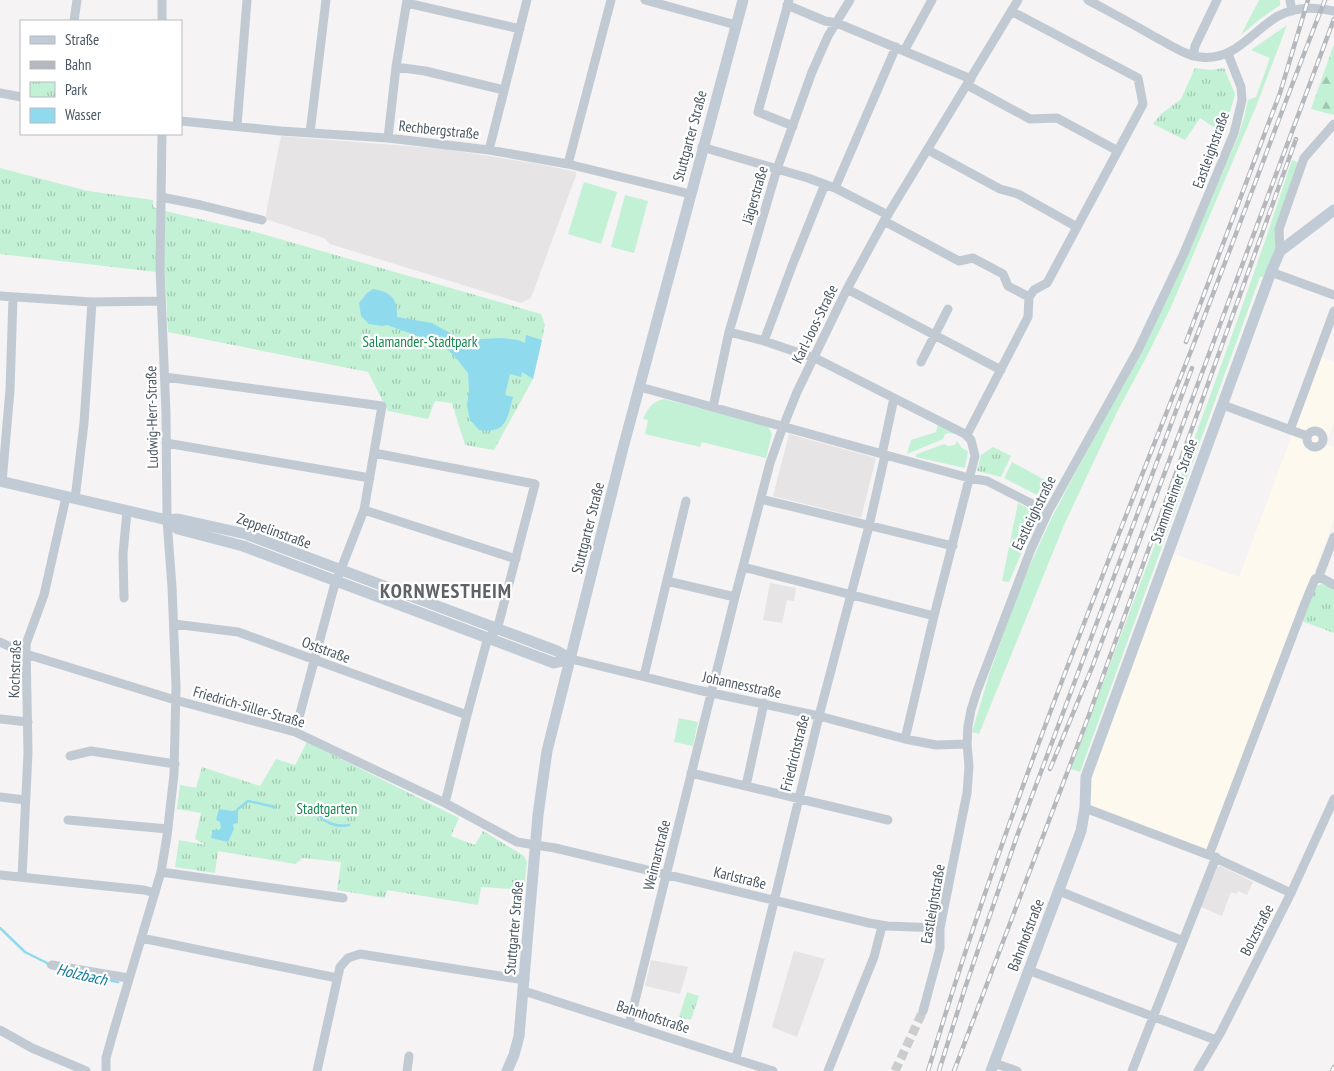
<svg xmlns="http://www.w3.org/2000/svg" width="1334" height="1071" viewBox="0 0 1334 1071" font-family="'PT Sans Narrow',sans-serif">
<defs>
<pattern id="forest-firs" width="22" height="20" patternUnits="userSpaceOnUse" patternTransform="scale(1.25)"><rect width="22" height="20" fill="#c3f1d5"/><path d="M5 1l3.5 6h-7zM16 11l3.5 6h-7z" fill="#a0c6b0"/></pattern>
<pattern id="park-tufts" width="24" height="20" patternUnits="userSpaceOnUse" patternTransform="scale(1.25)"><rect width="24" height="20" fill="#c3f1d5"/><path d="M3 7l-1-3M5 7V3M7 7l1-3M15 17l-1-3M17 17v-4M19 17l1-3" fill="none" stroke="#a0c6b0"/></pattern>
</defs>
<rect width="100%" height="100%" fill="#f5f3f3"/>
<path fill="#fdf9ef" d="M 1321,357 L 1334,361 L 1334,423 L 1326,444 L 1334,447 L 1334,519 L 1208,856 L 1085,804 L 1088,777 L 1172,553 L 1239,577 Z"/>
<path fill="#e6e4e5" d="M 281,136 L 445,149 L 544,165 L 576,172 L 576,175 L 531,298 L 521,303 L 330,244 L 324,238 L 265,219 Z
M 789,434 L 876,458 L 861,518 L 773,496 Z
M 770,583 L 796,588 L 794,601 L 787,600 L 782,623 L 763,620 Z
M 1221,866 L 1253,882 L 1247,895 L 1238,891 L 1237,894 L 1231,892 L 1222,916 L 1199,906 L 1216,867 Z
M 794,951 L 825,959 L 797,1037 L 772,1027 Z
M 651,960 L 688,967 L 680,994 L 645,986 Z"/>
<path fill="#c3f1d5" d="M 1259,0 L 1280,0 L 1280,5 L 1260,19 L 1241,35 Z
M 1287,25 L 1257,104 L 1171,307 L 1148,354 L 1117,412 L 1064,525 L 979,734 L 972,732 L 990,672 L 1020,587 L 1051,519 L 1116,396 L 1187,255 L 1237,139 L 1244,118 L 1248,100 L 1256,97 L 1270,58 L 1251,50 Z
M 1292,160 L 1300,163 L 1277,228 L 1275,249 L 1263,277 L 1260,277 L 1080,772 L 1071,769 C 1146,566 1225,365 1292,160 Z
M 584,182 L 617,192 L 601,244 L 568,234 Z
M 625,195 L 648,201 L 634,253 L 611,247 Z
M 664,399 L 768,426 L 772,434 L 766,458 L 702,442 L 700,447 L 645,434 L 648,420 L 643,419 C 648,408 652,402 664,399 Z
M 938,424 L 956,432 L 954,434 L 949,433 L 945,434 L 943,439 L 907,454 L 911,440 L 936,432 Z
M 957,441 L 962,448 L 968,451 L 965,468 L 915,457 L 917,454 L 944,444 L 948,446 L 955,445 Z
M 1012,462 L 1045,480 L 1037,495 L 1004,478 Z
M 1018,503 L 1038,514 L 1009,582 L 1002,581 Z
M 679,718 L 698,722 L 693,746 L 674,742 Z"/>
<path fill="url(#forest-firs)" d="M 1334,44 L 1334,115 L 1311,109 Z"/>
<path fill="url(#park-tufts)" d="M 1195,68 L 1211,70 L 1224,68 L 1235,94 L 1224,134 L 1200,118 L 1185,140 L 1153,124 L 1161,114 L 1181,99 Z
M 0,168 L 88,191 L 153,200 L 153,207 L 165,211 L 259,233 L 541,314 L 545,325 L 533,379 L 494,450 L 465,445 L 452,403 L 435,401 L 428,419 L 388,411 L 368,372 L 168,332 L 165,273 L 0,254 Z
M 993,447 L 1011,456 L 1001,477 L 977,471 L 981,455 Z
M 1322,584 L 1334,589 L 1334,633 L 1302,621 L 1316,586 Z
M 307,742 L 459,818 L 451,836 L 475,845 L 483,831 L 524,856 L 527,862 L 524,890 L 481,887 L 478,905 L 387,890 L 385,898 L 337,890 L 341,862 L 303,858 L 295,864 L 218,851 L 215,873 L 175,867 L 179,840 L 206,845 L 195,839 L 201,813 L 177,809 L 180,785 L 196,788 L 202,767 L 260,786 L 276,759 L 295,765 Z
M 687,992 L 699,996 L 691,1020 L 679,1017 Z"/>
<path fill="#90daee" d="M 373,289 C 391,292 398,299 397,317 L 432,323 L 463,340 L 502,338 L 518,340 L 525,343 L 526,335 L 542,340 L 533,379 L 522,372 L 521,377 L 510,374 L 505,395 L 513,397 C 507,420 506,434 479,430 L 470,420 L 467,406 L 469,390 L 468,373 L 457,359 L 448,350 L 434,342 L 387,325 L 382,326 L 369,324 L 361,316 L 359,303 L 367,293 Z
M 219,809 L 233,811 L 238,809 L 238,823 L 233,824 L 234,829 L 228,842 L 211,838 L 213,830 L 219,830 L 221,828 L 220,822 L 216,820 Z"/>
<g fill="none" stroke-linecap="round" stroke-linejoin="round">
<path stroke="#90daee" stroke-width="2.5" d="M 238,809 L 248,801 L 275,807
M 298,811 L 316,813 C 326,822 334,828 349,825
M 0,928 L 25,952 L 47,963 L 49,967
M 58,970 L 118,982"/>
<path stroke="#caccce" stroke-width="9" stroke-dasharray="9 4.5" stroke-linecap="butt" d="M 895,1071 L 923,1011"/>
<path stroke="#c1cad2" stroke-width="9" d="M 645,0 L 736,25
M 789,0 L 758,112 L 793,126
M 1088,0 C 1110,12 1133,24 1155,37 C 1169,44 1184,55 1200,57 C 1234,62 1252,31 1278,16 C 1295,7 1316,7 1334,11
M 1290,0 L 1292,11
M 407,3 L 520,29
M 787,5 L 825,21 L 837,23 L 971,79
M 74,21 L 77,0
M 162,21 L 162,0
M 904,51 L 932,0
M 1193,56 L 1195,46 L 1217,0
M 396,67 L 425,71 L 504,90
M 967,85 L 1030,119 L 1057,118 L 1118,151
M 0,93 L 21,97
M 181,121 L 281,131 L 388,138 L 489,150 L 568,164 L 690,194
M 237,126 L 247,0
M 310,133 L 326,0
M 388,138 L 396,67 L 407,0
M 702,147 L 808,178 L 835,188 L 888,215
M 489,150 L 527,0
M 928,150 L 1000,189 L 1018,194 L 1077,227
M 568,164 L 611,0
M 835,188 L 896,47
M 161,197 L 201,205 L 262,220
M 884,221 L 959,261 L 973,258 L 1003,274 L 1008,286 L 1029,297
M 1280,251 L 1279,229 L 1304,158 L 1334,124
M 1271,272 L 1334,295
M 847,289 L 1001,370
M 0,296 L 92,302 L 161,301
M 729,332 L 764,341 L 817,359 L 965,434 L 971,440 L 975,456 L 934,616 L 905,739
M 764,341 L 792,266 L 825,184
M 921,362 L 948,309
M 165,377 L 382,406 L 364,510 L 334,587 L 295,732
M 640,387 L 969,478 L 987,481 L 1048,512
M 1223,405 L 1307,436
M 713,407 L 729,332 L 777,169 L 812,72 L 828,36 L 850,0
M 1290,430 L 1334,311
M1307 439a8 8 0 1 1 16 0a8 8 0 1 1-16 0Z
M 969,431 L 1028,317 L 1029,297 L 1034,290 L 1047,283 L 1143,104 L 1138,78 L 1011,11
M 166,443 L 370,478
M 374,453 L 535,484 L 497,630 L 488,637 L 467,715 L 445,803
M 882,454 L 894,398
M 2,482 L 10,390 L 13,298
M 75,499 L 84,423 L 92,302
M 761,499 L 953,546
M 364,510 L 516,559
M 743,567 L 934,616
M 1320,577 L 1320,573 L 1334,537
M 1320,577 L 1334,585
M 667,581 L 735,597
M 124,598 L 123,554 L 127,511
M 174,624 L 238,632 L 467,715
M 0,642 L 26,654 L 175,700 L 295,732 L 445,803 L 517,842 L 555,848 L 869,923 L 887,926 L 940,928
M 571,659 L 698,690 L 819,716 L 905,739 L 936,745 L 967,744
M 644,676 L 686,501
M 0,719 L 28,722
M 70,756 L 91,751 L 175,764
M 691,773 L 888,820
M 746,786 L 764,703
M 0,797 L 25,800
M 1085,808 L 1209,855 L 1291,893
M 68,820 L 168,829
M 1209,855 L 1305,603 L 1315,579 L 1320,577
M 161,872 L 343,898
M 0,875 L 144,890 L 155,893
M 22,877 L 28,753 L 26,644 L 44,595 L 66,497
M 1059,891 L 1183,941
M 141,938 L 337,978
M 52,965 L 128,978
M 1028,970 L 1216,1040
M 524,991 L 773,1071
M 923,1011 L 940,948 L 940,928 L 967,793 L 969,766 L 967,744 L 968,726 L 971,710 L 977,691 L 1031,549 L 1048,512 L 1138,350 L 1184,253 L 1234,133 L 1242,100 L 1241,87 L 1228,54
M 629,1025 L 735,597 L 770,463 L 781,432 L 797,392 L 847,289 L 884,221 L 1018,0
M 0,1030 L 32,1048 L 86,1071
M 736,1058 L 819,716 L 869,526 L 885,455
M 994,1063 L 1017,1071
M 106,1071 L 106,1058 L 113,1033 L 161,872 L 167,836 L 174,774 L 176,687 L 172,587 L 167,520 L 166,413 L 160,268 L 162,134
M 317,1071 L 340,967 L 348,958 L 360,954 L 525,980
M 407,1071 L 409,1056
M 828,1071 L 874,957 L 882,926
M 1132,1071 L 1216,857
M 1198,1071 L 1221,1032 L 1291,893 L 1334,799"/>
<path stroke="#c1cbd6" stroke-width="11" d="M 0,481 L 146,515 L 167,520 L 178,519 L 246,534 L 557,651 L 571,659
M 167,520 L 178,529 L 243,546 L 554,663 L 571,659
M 507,1071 L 514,1055 L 519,1036 L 538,815 L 547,751 L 623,448 L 743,0
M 991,1071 L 1081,831 L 1085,808 L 1086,777 L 1271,272 L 1280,251 L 1334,210"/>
<g stroke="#b5b8bd" stroke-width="4.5">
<path id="rail" d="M 1186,342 L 1280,93 L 1308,0
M 1050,769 L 1093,665 L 1334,19
M 928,1071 C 998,836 1089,609 1179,381 C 1230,254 1275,126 1325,0
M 939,1071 L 965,988 L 1017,836 L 1192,368
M 954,1071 L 1089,715 L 1296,139
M 1332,1071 L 1334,1067"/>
</g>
<use href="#rail" stroke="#fff" stroke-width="2.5" stroke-dasharray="8" stroke-linecap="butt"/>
</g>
<g text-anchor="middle" stroke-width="4.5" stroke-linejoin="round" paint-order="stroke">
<g font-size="15" fill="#4a5661" stroke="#fff">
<text transform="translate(439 130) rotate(6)" y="5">Rechbergstraße</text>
<text transform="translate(690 136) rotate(-75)" y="5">Stuttgarter Straße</text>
<text transform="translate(1211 150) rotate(-70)" y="5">Eastleighstraße</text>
<text transform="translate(755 195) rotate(-74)" y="5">Jägerstraße</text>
<text transform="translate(815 324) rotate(-64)" y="5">Karl-Joos-Straße</text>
<text transform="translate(152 417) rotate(-91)" y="5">Ludwig-Herr-Straße</text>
<text transform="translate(1174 491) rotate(-70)" y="5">Stammheimer Straße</text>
<text transform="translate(1034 513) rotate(-64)" y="5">Eastleighstraße</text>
<text transform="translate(588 528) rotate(-76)" y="5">Stuttgarter Straße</text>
<text transform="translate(274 531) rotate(20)" y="5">Zeppelinstraße</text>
<text transform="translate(326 650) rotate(20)" y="5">Oststraße</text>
<text transform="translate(15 669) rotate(-88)" y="5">Kochstraße</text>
<text transform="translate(742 685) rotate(12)" y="5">Johannesstraße</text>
<text transform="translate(249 707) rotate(16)" y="5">Friedrich-Siller-Straße</text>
<text transform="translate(795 753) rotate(-76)" y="5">Friedrichstraße</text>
<text transform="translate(657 855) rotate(-76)" y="5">Weimarstraße</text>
<text transform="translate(740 878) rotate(14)" y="5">Karlstraße</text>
<text transform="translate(933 904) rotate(-80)" y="5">Eastleighstraße</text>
<text transform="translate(514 928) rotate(-85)" y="5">Stuttgarter Straße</text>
<text transform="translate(1257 930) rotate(-63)" y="5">Bolzstraße</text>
<text transform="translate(1026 935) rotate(-69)" y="5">Bahnhofstraße</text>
<text transform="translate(653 1017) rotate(18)" y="5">Bahnhofstraße</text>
</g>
<g font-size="15" fill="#17864f" stroke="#fff">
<text x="420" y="347">Salamander-Stadtpark</text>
<text x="327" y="814">Stadtgarten</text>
</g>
<g font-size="16" font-style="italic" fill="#0c7c9b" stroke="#fff">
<text transform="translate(82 974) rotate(13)" y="6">Holzbach</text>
</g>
<g font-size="20" font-weight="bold" letter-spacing="1" fill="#5f6368" stroke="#fff">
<text x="446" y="598">KORNWESTHEIM</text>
</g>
</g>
<rect x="20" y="20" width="162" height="115" fill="#ffffff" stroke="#b7bbc0"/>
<rect x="30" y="36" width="25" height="8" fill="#c1cbd6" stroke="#b7bbc0"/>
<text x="65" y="45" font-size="15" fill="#4a5661">Straße</text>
<rect x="30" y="61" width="25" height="8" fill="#b5b8bd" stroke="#b7bbc0"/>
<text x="65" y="70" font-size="15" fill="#4a5661">Bahn</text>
<rect x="30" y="82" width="25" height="15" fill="url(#park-tufts)" stroke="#b7bbc0"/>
<text x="65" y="95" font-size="15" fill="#4a5661">Park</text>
<rect x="30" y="108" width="25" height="15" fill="#90daee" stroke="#b7bbc0"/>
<text x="65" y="120" font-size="15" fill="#4a5661">Wasser</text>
</svg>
